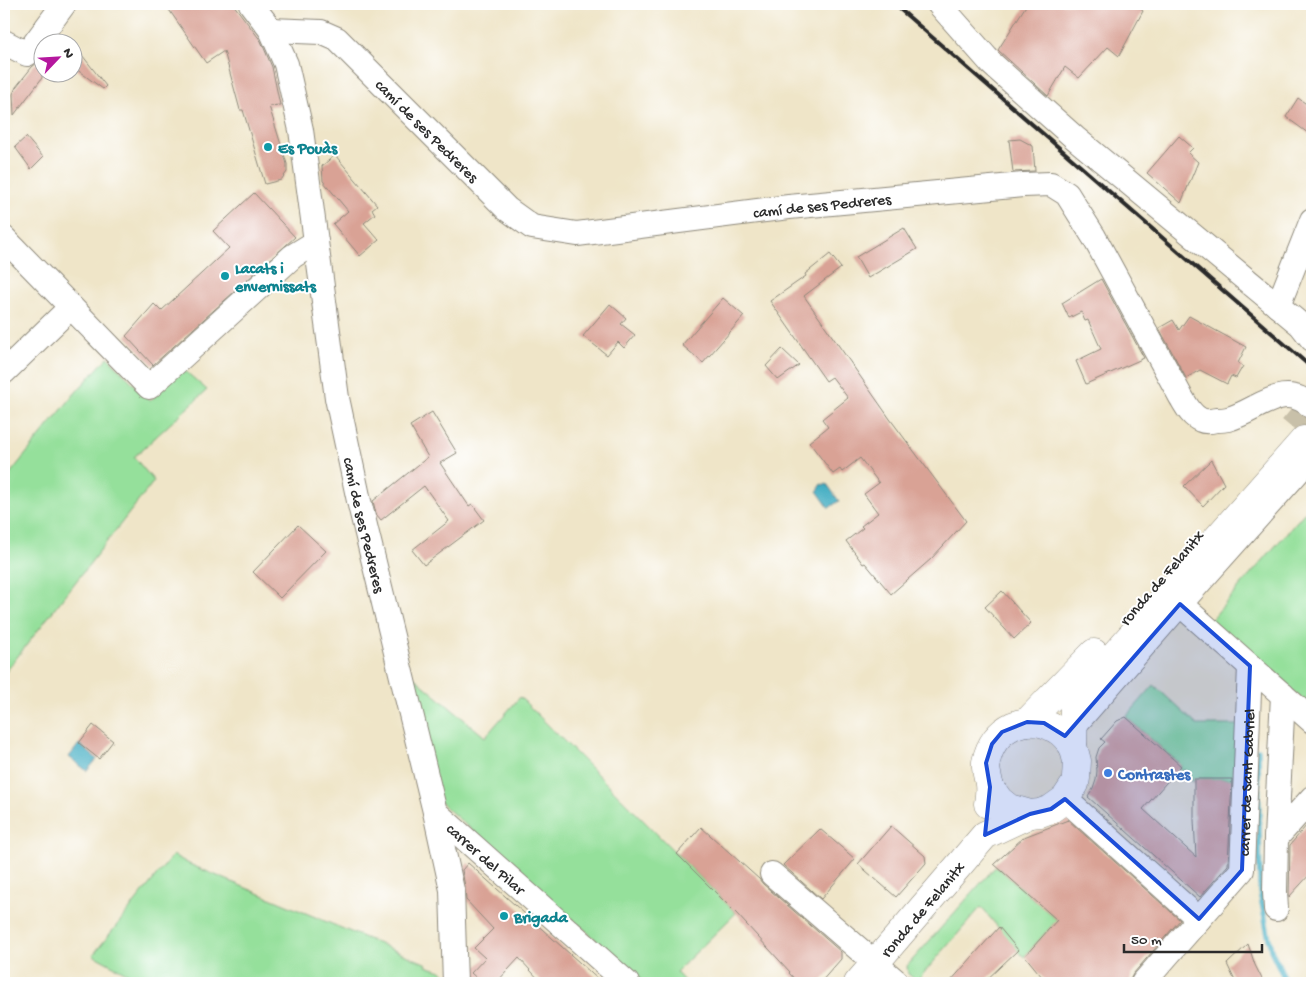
<svg xmlns="http://www.w3.org/2000/svg" width="1316" height="987" viewBox="0 0 1316 987" font-family="'Gochi Hand',sans-serif">
<rect width="100%" height="100%" fill="#fff"/>
<filter id="ink" filterUnits="userSpaceOnUse"><feTurbulence type="fractalNoise" baseFrequency=".02" numOctaves="2"/><feDisplacementMap in="SourceGraphic" scale="10" xChannelSelector="R" yChannelSelector="G"/><feConvolveMatrix kernelMatrix="1 2 1 2 8 2 1 2 1" color-interpolation-filters="sRGB"/></filter>
<filter id="wash" filterUnits="userSpaceOnUse"><feTurbulence type="fractalNoise" baseFrequency=".0096" numOctaves="4" result="noise"/><feDisplacementMap in="SourceGraphic" scale="20" xChannelSelector="R" yChannelSelector="G"/><feGaussianBlur stdDeviation="1.12" result="paint"/><feColorMatrix in="noise" values="0 0 0 0 0 0 0 0 0 0 0 0 0 0 0 0 0 1.4 0 .05"/><feComposite in="paint" operator="in"/></filter>
<g filter="url(#wash)">
<rect width="100%" height="100%" fill="#efe5c8"/>
<path fill="#95e09b" stroke="#608663" d="M 108,357 L 150,401 L 183,369 L 207,390 L 134,457 L 154,481 L 4,674 L 4,481 L 76,392 Z
M 1312,504 L 1312,708 L 1210,621 Z
M 404,669 L 485,737 L 520,697 L 736,913 L 676,972 L 686,983 L 645,983 L 433,796 Z
M 1154,685 L 1197,725 L 1239,725 L 1239,779 L 1197,779 L 1192,782 L 1192,779 L 1188,777 L 1189,772 L 1184,770 L 1181,771 L 1180,767 L 1181,765 L 1126,717 Z
M 173,855 L 189,864 L 427,964 L 426,966 L 444,972 L 445,983 L 145,983 L 93,955 Z
M 996,866 L 1057,920 L 1024,957 L 1018,951 L 981,907 L 917,981 L 908,974 L 907,966 Z"/>
<path fill="#43adc2" stroke="#376c76" d="M 822,484 L 824,485 L 827,484 L 839,501 L 829,508 L 817,491 L 819,489 L 820,485 Z
M 79,744 L 97,759 L 87,771 L 69,757 Z"/>
<g fill="none" stroke-linecap="round" stroke-linejoin="round">
<path stroke="#43adc2" stroke-width="5.5" d="M 1258,750 L 1260,892 L 1271,950 L 1287,983"/>
</g>
<g id="blocks">
<path fill="#d9a295" d="M 165,4 L 233,4 L 261,41 L 272,67 L 280,105 L 269,106 L 287,164 L 287,172 L 281,180 L 265,184 L 243,110 L 240,110 L 224,51 L 206,63 Z
M 1027,4 L 1134,4 L 1143,11 L 1119,56 L 1108,47 L 1079,78 L 1065,67 L 1048,96 L 998,50 Z
M 72,42 L 106,86 L 103,89 L 72,66 Z
M 42,56 L 42,78 L 14,115 L 13,94 L 16,87 L 32,67 L 38,62 Z
M 1298,98 L 1312,108 L 1312,136 L 1286,117 Z
M 1179,136 L 1193,148 L 1188,153 L 1198,162 L 1181,203 L 1147,173 Z
M 26,137 L 43,157 L 31,169 L 15,147 Z
M 1020,139 L 1033,146 L 1035,171 L 1013,172 L 1009,140 Z
M 335,155 L 377,205 L 372,209 L 375,214 L 364,223 L 379,240 L 360,256 L 333,224 L 348,211 L 323,181 L 322,166 Z
M 254,193 L 295,237 L 153,365 L 126,336 L 154,304 L 161,311 L 229,248 L 213,231 Z
M 904,228 L 917,249 L 868,278 L 856,257 Z
M 830,254 L 841,268 L 804,296 L 890,419 L 966,521 L 931,559 L 891,594 L 865,563 L 863,564 L 846,541 L 863,528 L 861,526 L 878,513 L 864,494 L 879,483 L 860,458 L 842,472 L 840,469 L 833,474 L 809,442 L 828,427 L 822,419 L 848,398 L 832,377 L 826,381 L 770,301 L 806,276 L 805,274 Z
M 1101,279 L 1144,358 L 1086,384 L 1076,361 L 1101,349 L 1088,320 L 1085,321 L 1081,312 L 1069,318 L 1062,303 Z
M 723,298 L 744,316 L 703,363 L 682,345 Z
M 610,304 L 626,318 L 621,324 L 635,335 L 624,348 L 618,342 L 607,355 L 583,336 Z
M 1189,316 L 1246,347 L 1238,363 L 1243,366 L 1236,378 L 1231,376 L 1227,384 L 1200,370 L 1186,378 L 1159,328 L 1173,320 L 1179,330 Z
M 782,349 L 799,365 L 778,380 L 766,366 Z
M 432,412 L 457,453 L 440,463 L 469,506 L 472,504 L 484,520 L 424,565 L 412,550 L 449,521 L 424,486 L 381,520 L 376,514 L 373,501 L 428,457 L 410,426 Z
M 1211,460 L 1224,484 L 1203,506 L 1184,486 Z
M 298,525 L 326,551 L 280,598 L 253,572 Z
M 1002,591 L 1031,623 L 1014,639 L 985,607 Z
M 1126,717 L 1181,766 L 1143,809 L 1196,857 L 1194,820 L 1194,779 L 1232,779 L 1228,865 L 1200,897 L 1088,797 L 1093,789 L 1096,780 L 1097,771 L 1096,757 L 1099,748 L 1105,742 L 1101,739 L 1117,721 Z
M 93,725 L 113,741 L 99,759 L 79,743 Z
M 1312,819 L 1312,872 L 1289,897 L 1290,845 Z
M 1068,820 L 1180,920 L 1133,974 L 1130,980 L 1130,983 L 1047,983 L 1025,956 L 1057,920 L 994,864 L 1024,837 Z
M 891,826 L 925,856 L 926,863 L 896,897 L 858,864 Z
M 701,827 L 759,879 L 763,884 L 841,952 L 841,959 L 820,983 L 798,983 L 789,973 L 790,972 L 736,913 L 677,854 Z
M 820,829 L 855,859 L 821,899 L 783,865 Z
M 468,863 L 580,963 L 602,983 L 542,983 L 519,958 L 496,983 L 482,983 L 471,973 L 485,958 L 474,948 L 493,929 L 466,900 L 465,887 L 462,870 Z
M 999,927 L 1018,950 L 983,983 L 949,983 Z
M 1248,944 L 1255,965 L 1264,983 L 1236,983 L 1227,964 Z"/>
</g>
</g>
<g filter="url(#ink)">
<use href="#blocks" fill-opacity="0" stroke="#8d887a" stroke-width="1"/>
<g fill="none" stroke-linecap="round" stroke-linejoin="round">
<path stroke="#c8c0a9" stroke-width="28" stroke-dasharray="28 14" stroke-linecap="butt" d="M 1293,429 L 1312,406"/>
<g stroke="#8d887a" stroke-width="26">
<g id="minor">
<path id="s1" d="M 251,4 L 271,30 L 286,64 L 301,130 L 337,398 L 359,501 L 435,812 L 452,890 L 455,983"/>
<path d="M 939,4 L 992,64 L 1039,106 L 1075,138 L 1301,325 L 1312,339"/>
<path id="s2" d="M 271,30 L 321,32 L 337,39 L 507,209 L 532,227 L 577,234 L 789,207 L 1023,185 L 1051,184 L 1067,194 L 1094,237 L 1181,397 C 1186,405 1191,416 1201,420 C 1205,422 1212,421 1216,420 C 1220,420 1224,420 1228,419 C 1257,412 1283,379 1312,407"/>
<path d="M 4,42 L 27,54 L 64,4"/>
<path d="M 4,238 L 149,387 L 293,256 L 316,242"/>
<path d="M 1278,306 L 1312,220"/>
<path d="M 4,372 L 71,307"/>
<path d="M 1180,604 L 1312,721"/>
<path d="M 1283,695 L 1276,838 L 1312,798"/>
<path d="M 1072,728 L 1180,604 L 1312,456"/>
<path d="M 1065,799 L 1199,919"/>
<path id="s3" d="M 435,812 L 627,983"/>
<path d="M 1276,838 L 1275,892 L 1276,909"/>
<path d="M 772,874 L 898,983"/>
<path id="s4" d="M 1143,983 L 1242,870 L 1250,666"/>
</g>
</g>
<g stroke="#8d887a" stroke-width="29">
<g id="major">
<path d="M 1027,722 L 1094,653"/>
<path d="M 990,787 L 999,800 L 1009,808 L 1030,814 L 1040,813 L 1051,809 L 1065,799 L 1075,784 L 1076,778 L 1077,761 L 1073,746 L 1074,706 L 1087,686 L 1304,440"/>
<path d="M 988,804 C 989,797 990,791 989,784 C 988,777 985,769 986,762 C 993,727 1027,711 1057,730 C 1064,734 1068,740 1073,746"/>
<path id="s5" d="M 858,983 L 985,835 L 1030,814"/>
</g>
</g>
<use href="#minor" stroke="#fff" stroke-width="24"/>
<use href="#major" stroke="#fff" stroke-width="28"/>
<path stroke="#2b2b2b" stroke-width="4" d="M 894,4 L 1312,368"/>
</g>
</g>
<path fill="#1d4ed8" fill-opacity="0.2" stroke="#1d4ed8" stroke-width="4" stroke-linejoin="round" d="M 1180,604 L 1250,666 L 1242,870 L 1199,919 L 1065,799 L 1051,809 L 1030,814 L 985,835 L 990,787 L 986,763 L 992,744 L 1002,732 L 1027,722 L 1044,723 L 1065,736 Z"/>
<g fill="#0f9aa8" stroke="#fff" stroke-width="2">
<circle cx="268" cy="147" r="5"/>
<circle cx="225" cy="276" r="5"/>
<circle cx="504" cy="916" r="5"/>
</g>
<circle fill="#3f7fe0" stroke="#fff" stroke-width="2" cx="1108" cy="773" r="5"/>
<g text-anchor="middle" stroke-width="4" stroke-linejoin="round" paint-order="stroke">
<g font-size="16" fill="#2b2b2b" stroke="#fff">
<text dy="6" stroke="none"><textPath href="#s2" startOffset="196">camí de ses Pedreres</textPath></text>
<text dy="6" stroke="none"><textPath href="#s2" startOffset="631">camí de ses Pedreres</textPath></text>
<text dy="6" stroke="none"><textPath href="#s1" startOffset="538">camí de ses Pedreres</textPath></text>
<text transform="translate(1161 577) rotate(-49)" y="6">ronda de Felanitx</text>
<text dy="6" stroke="none"><textPath href="#s4" startOffset="238">carrer de Sant Gabriel</textPath></text>
<text dy="6" stroke="none"><textPath href="#s3" startOffset="69">carrer del Pilar</textPath></text>
<text dy="6" stroke="none"><textPath href="#s5" startOffset="98">ronda de Felanitx</textPath></text>
</g>
<g font-size="16" font-weight="bold" fill="#0d838f" stroke="#fff" text-anchor="start">
<text x="278" y="153">Es Pouàs</text>
<text x="235" y="273">Lacats i<tspan x="235" dy="18">envernissats</tspan></text>
<text x="514" y="922">Brigada</text>
</g>
<g font-size="16" font-weight="bold" fill="#366cbe" stroke="#fff" text-anchor="start">
<text x="1118" y="779">Contrastes</text>
</g>
</g>
<rect width="1316" height="987" fill="none" stroke="#fff" stroke-width="20"/>
<g transform="translate(58 58) rotate(65)"><circle r="24" fill="#ffffff" stroke="#aaaaaa"/>
<path d="M0-4L9 19L0 12L-9 19Z" fill="#b5179e"/>
<text y="-8" font-size="14" font-weight="bold" text-anchor="middle" fill="#2b2b2b">N</text>
</g>
<path d="M1124 944v8h138v-8" fill="none" stroke="#2b2b2b" stroke-width="2.5"/>
<text x="1131" y="944" font-size="15" fill="#2b2b2b" stroke="#ffffff" stroke-width="4" paint-order="stroke">50 m</text>
</svg>
